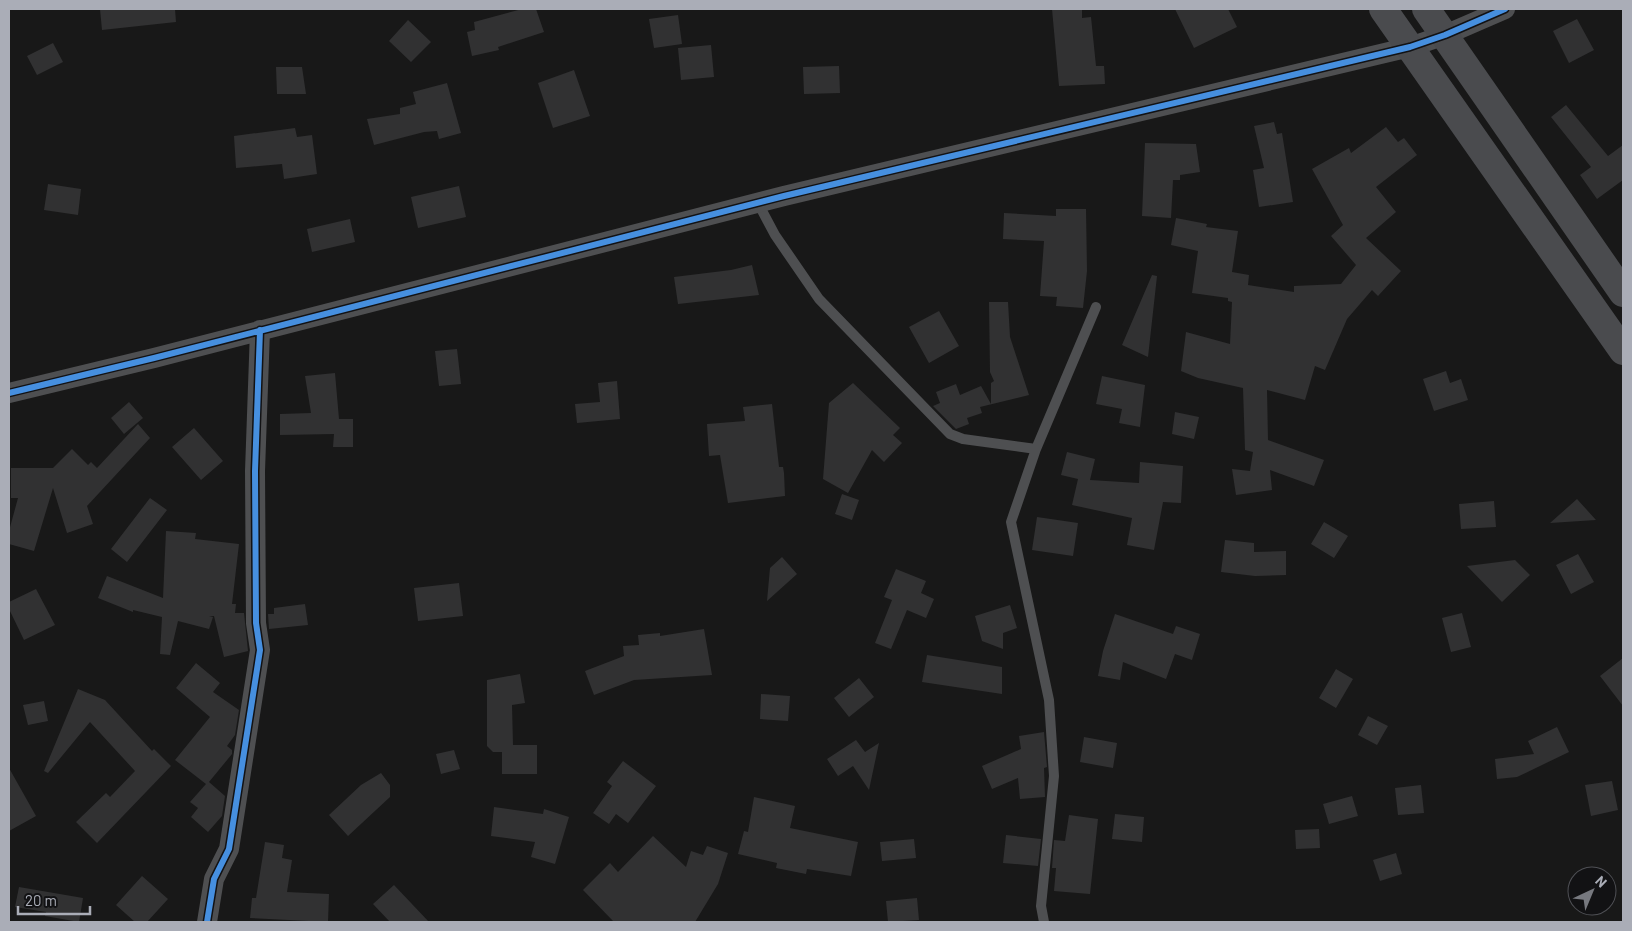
<svg xmlns="http://www.w3.org/2000/svg" width="1632" height="931" viewBox="0 0 1632 931" font-family="Barlow,sans-serif">
<rect width="100%" height="100%" fill="#181818"/>
<path fill="#313132" d="M 100,9 L 175,9 L 176,22 L 102,30 Z
M 522,9 L 536,9 L 544,32 L 498,47 L 499,50 L 472,56 L 467,32 L 475,30 L 474,22 Z
M 1052,9 L 1082,9 L 1082,18 L 1091,17 L 1096,66 L 1104,66 L 1105,84 L 1059,86 Z
M 1175,9 L 1228,9 L 1237,27 L 1194,48 Z
M 678,15 L 682,44 L 654,48 L 649,19 Z
M 1577,19 L 1594,50 L 1569,63 L 1553,31 Z
M 408,20 L 431,42 L 411,62 L 389,41 Z
M 53,43 L 63,62 L 37,75 L 27,56 Z
M 711,45 L 714,77 L 681,80 L 678,48 Z
M 839,66 L 840,93 L 804,94 L 803,67 Z
M 276,67 L 302,67 L 306,94 L 277,94 Z
M 574,70 L 590,116 L 553,128 L 538,83 Z
M 447,83 L 461,133 L 439,139 L 437,131 L 424,132 L 374,145 L 367,119 L 400,114 L 400,108 L 416,104 L 413,92 Z
M 1566,105 L 1608,156 L 1623,145 L 1623,180 L 1597,199 L 1580,175 L 1591,167 L 1551,117 Z
M 1274,122 L 1277,134 L 1282,133 L 1293,202 L 1259,207 L 1253,170 L 1264,168 L 1254,126 Z
M 1386,127 L 1398,142 L 1404,138 L 1417,155 L 1376,187 L 1396,212 L 1366,238 L 1401,271 L 1378,296 L 1372,290 L 1347,319 L 1325,370 L 1315,366 L 1305,400 L 1267,390 L 1268,440 L 1324,460 L 1314,486 L 1270,470 L 1272,490 L 1236,495 L 1232,469 L 1250,471 L 1253,452 L 1245,450 L 1243,388 L 1198,378 L 1181,371 L 1186,332 L 1230,344 L 1232,302 L 1228,301 L 1228,298 L 1192,293 L 1198,251 L 1171,245 L 1176,218 L 1207,224 L 1206,227 L 1238,231 L 1232,272 L 1249,275 L 1248,285 L 1294,292 L 1294,286 L 1341,284 L 1356,265 L 1331,236 L 1343,225 L 1312,169 L 1349,148 L 1351,153 Z
M 295,128 L 297,137 L 312,135 L 317,174 L 284,179 L 282,164 L 236,168 L 234,136 Z
M 1145,143 L 1196,144 L 1200,172 L 1180,175 L 1180,180 L 1173,180 L 1171,218 L 1142,216 Z
M 48,184 L 81,189 L 78,215 L 44,210 Z
M 459,186 L 466,217 L 418,228 L 411,197 Z
M 1056,209 L 1086,209 L 1087,271 L 1083,308 L 1056,306 L 1057,297 L 1040,296 L 1044,241 L 1003,239 L 1004,213 L 1056,216 Z
M 350,219 L 355,242 L 312,252 L 307,229 Z
M 752,265 L 759,295 L 678,304 L 674,277 L 731,270 Z
M 1152,275 L 1157,276 L 1148,357 L 1122,345 Z
M 989,302 L 1008,302 L 1010,337 L 1029,395 L 980,407 L 982,413 L 967,418 L 969,424 L 956,429 L 933,406 L 940,403 L 936,392 L 956,384 L 960,395 L 981,386 L 991,404 L 991,383 L 994,381 L 990,372 Z
M 939,311 L 959,346 L 929,363 L 909,327 Z
M 457,349 L 461,384 L 439,386 L 435,351 Z
M 1446,371 L 1450,383 L 1461,379 L 1468,400 L 1434,411 L 1423,379 Z
M 335,373 L 339,419 L 353,419 L 353,447 L 333,447 L 334,434 L 280,435 L 280,414 L 311,413 L 305,376 Z
M 1102,376 L 1145,385 L 1140,427 L 1119,423 L 1122,409 L 1096,404 Z
M 617,381 L 620,419 L 577,423 L 575,404 L 600,402 L 598,383 Z
M 853,383 L 900,428 L 893,435 L 902,443 L 884,462 L 872,450 L 848,493 L 823,479 L 829,403 Z
M 129,402 L 143,418 L 124,434 L 111,418 Z
M 772,404 L 779,467 L 783,467 L 784,473 L 785,496 L 728,503 L 720,455 L 709,456 L 707,424 L 745,421 L 743,407 Z
M 1175,412 L 1199,417 L 1194,439 L 1172,434 Z
M 138,424 L 150,438 L 87,506 L 93,524 L 67,533 L 53,488 L 34,551 L 9,544 L 9,531 L 18,498 L 11,498 L 11,468 L 53,468 L 72,449 L 88,465 L 91,462 L 97,468 Z
M 194,428 L 223,461 L 201,480 L 172,447 Z
M 1067,452 L 1095,459 L 1090,480 L 1139,483 L 1140,462 L 1183,466 L 1181,503 L 1163,502 L 1154,550 L 1127,545 L 1132,518 L 1072,505 L 1078,479 L 1061,475 Z
M 842,494 L 859,500 L 852,520 L 835,514 Z
M 150,498 L 167,510 L 127,562 L 111,549 Z
M 1577,499 L 1596,520 L 1550,523 Z
M 1494,501 L 1496,527 L 1461,529 L 1459,504 Z
M 1037,517 L 1078,523 L 1073,556 L 1032,550 Z
M 1324,522 L 1348,536 L 1334,558 L 1311,544 Z
M 166,531 L 196,533 L 195,539 L 239,544 L 232,604 L 236,604 L 235,613 L 244,613 L 248,651 L 224,657 L 214,616 L 209,616 L 213,617 L 209,629 L 178,621 L 170,655 L 160,654 L 162,617 L 133,610 L 133,612 L 98,598 L 107,576 L 163,598 Z
M 1225,540 L 1254,543 L 1254,552 L 1286,551 L 1286,575 L 1255,576 L 1221,572 Z
M 1578,554 L 1594,582 L 1571,594 L 1556,565 Z
M 782,557 L 797,574 L 767,601 L 770,568 Z
M 1515,560 L 1530,575 L 1502,602 L 1467,566 Z
M 896,569 L 926,581 L 921,593 L 934,599 L 926,618 L 907,610 L 891,649 L 875,643 L 892,600 L 884,597 Z
M 459,583 L 463,616 L 418,621 L 414,588 Z
M 36,589 L 55,625 L 24,640 L 9,609 L 9,602 Z
M 305,604 L 308,625 L 269,629 L 268,614 L 274,614 L 274,608 Z
M 1010,605 L 1017,628 L 1003,633 L 1003,649 L 982,641 L 975,616 Z
M 1462,613 L 1471,647 L 1451,652 L 1442,618 Z
M 1115,614 L 1173,634 L 1176,626 L 1200,634 L 1192,660 L 1175,654 L 1166,679 L 1123,662 L 1120,680 L 1098,676 L 1103,651 Z
M 704,629 L 712,675 L 634,680 L 594,695 L 585,671 L 624,656 L 623,646 L 639,645 L 638,635 L 660,633 L 660,636 Z
M 927,655 L 1002,667 L 1002,694 L 922,682 Z
M 1623,658 L 1623,706 L 1600,676 Z
M 196,663 L 220,683 L 213,692 L 239,710 L 235,735 L 227,746 L 232,750 L 232,754 L 209,782 L 225,796 L 222,816 L 208,832 L 191,817 L 198,808 L 190,802 L 206,784 L 175,760 L 210,717 L 176,688 Z
M 1336,669 L 1353,679 L 1336,708 L 1319,698 Z
M 520,674 L 525,703 L 512,705 L 513,745 L 537,745 L 537,774 L 502,774 L 502,752 L 493,752 L 487,746 L 487,680 Z
M 859,678 L 874,697 L 849,717 L 834,698 Z
M 78,689 L 105,700 L 152,751 L 154,749 L 171,766 L 97,843 L 76,822 L 106,793 L 110,797 L 135,771 L 90,722 L 48,773 L 44,771 Z
M 761,694 L 790,696 L 788,721 L 760,719 Z
M 44,701 L 48,721 L 28,725 L 23,705 Z
M 1368,716 L 1388,726 L 1377,745 L 1358,735 Z
M 1557,727 L 1569,752 L 1517,777 L 1497,779 L 1495,759 L 1534,754 L 1528,741 Z
M 1044,732 L 1047,767 L 1044,768 L 1045,797 L 1020,799 L 1018,778 L 992,789 L 982,766 L 1021,749 L 1019,736 Z
M 1084,737 L 1117,743 L 1113,768 L 1080,762 Z
M 856,740 L 865,752 L 879,743 L 869,790 L 853,766 L 838,776 L 827,759 Z
M 454,750 L 460,769 L 441,774 L 436,754 Z
M 623,761 L 656,786 L 628,823 L 616,814 L 609,824 L 593,813 L 612,786 L 607,782 Z
M 9,768 L 36,816 L 9,831 Z
M 381,773 L 390,785 L 390,797 L 348,836 L 329,815 L 361,785 Z
M 1612,781 L 1618,810 L 1591,816 L 1585,785 Z
M 1421,785 L 1424,813 L 1398,815 L 1395,788 Z
M 1352,796 L 1358,816 L 1329,824 L 1323,804 Z
M 754,797 L 795,806 L 790,828 L 858,842 L 851,876 L 807,869 L 806,874 L 776,868 L 777,863 L 738,854 L 744,831 L 748,832 Z
M 494,807 L 543,814 L 544,809 L 569,817 L 555,864 L 531,857 L 535,842 L 491,836 Z
M 1115,814 L 1144,817 L 1142,842 L 1112,839 Z
M 1069,815 L 1098,819 L 1090,894 L 1054,891 L 1056,868 L 1052,868 L 1054,840 L 1065,841 Z
M 1319,829 L 1320,848 L 1296,849 L 1295,830 Z
M 1006,835 L 1041,839 L 1038,866 L 1003,863 Z
M 653,836 L 686,867 L 691,851 L 703,855 L 707,846 L 728,853 L 718,884 L 695,922 L 614,922 L 583,890 L 610,863 L 618,872 Z
M 914,839 L 916,858 L 882,861 L 880,842 Z
M 265,842 L 284,845 L 282,858 L 292,860 L 287,892 L 329,894 L 328,922 L 250,918 L 252,898 L 256,898 Z
M 1396,853 L 1402,874 L 1380,881 L 1373,860 Z
M 142,876 L 168,899 L 147,922 L 135,922 L 116,905 Z
M 394,885 L 429,922 L 390,922 L 373,904 Z
M 19,887 L 83,898 L 79,922 L 45,916 L 46,912 L 15,907 Z
M 917,898 L 919,920 L 888,922 L 886,901 Z"/>
<g fill="none" stroke-linecap="round" stroke-linejoin="round">
<path stroke="#4e4f51" stroke-width="10" d="M 758,203 L 775,235 L 819,299 L 950,434 L 963,439 L 1036,449
M 1044,922 L 1041,906 L 1054,776 L 1049,700 L 1011,522 L 1036,449 L 1096,307"/>
<path stroke="#4e4f51" stroke-width="20" d="M 9,393 L 154,358 L 784,196 L 1410,47 L 1445,35 L 1505,9
M 207,922 L 214,879 L 229,849 L 260,650 L 256,623 L 255,471 L 260,330"/>
<path stroke="#4a4b4e" stroke-width="28" d="M 1383,9 L 1623,351
M 1426,9 L 1623,293"/>
<g stroke="#121214" stroke-width="9">
<path id="cycleway" d="M 9,393 L 154,358 L 784,196 L 1410,47 L 1445,35 L 1505,9
M 207,922 L 214,879 L 229,849 L 260,650 L 256,623 L 255,471 L 260,330"/>
</g>
<use href="#cycleway" stroke="#468fdf" stroke-width="6"/>
</g>
<rect width="1632" height="931" fill="none" stroke="#aaadb7" stroke-width="20"/>
<g transform="translate(1592 891) rotate(44)"><circle r="24" fill="#121214" stroke="#4f5055"/>
<path d="M0-4L9 19L0 12L-9 19Z" fill="#77797f"/>
<text y="-8" font-size="14" font-weight="bold" text-anchor="middle" fill="#aaadb7">N</text>
</g>
<path d="M18 906v8h72v-8" fill="none" stroke="#aaadb7" stroke-width="2.5"/>
<text x="25" y="906" font-size="15" fill="#aaadb7" stroke="#121214" stroke-width="4" paint-order="stroke">20 m</text>
</svg>
